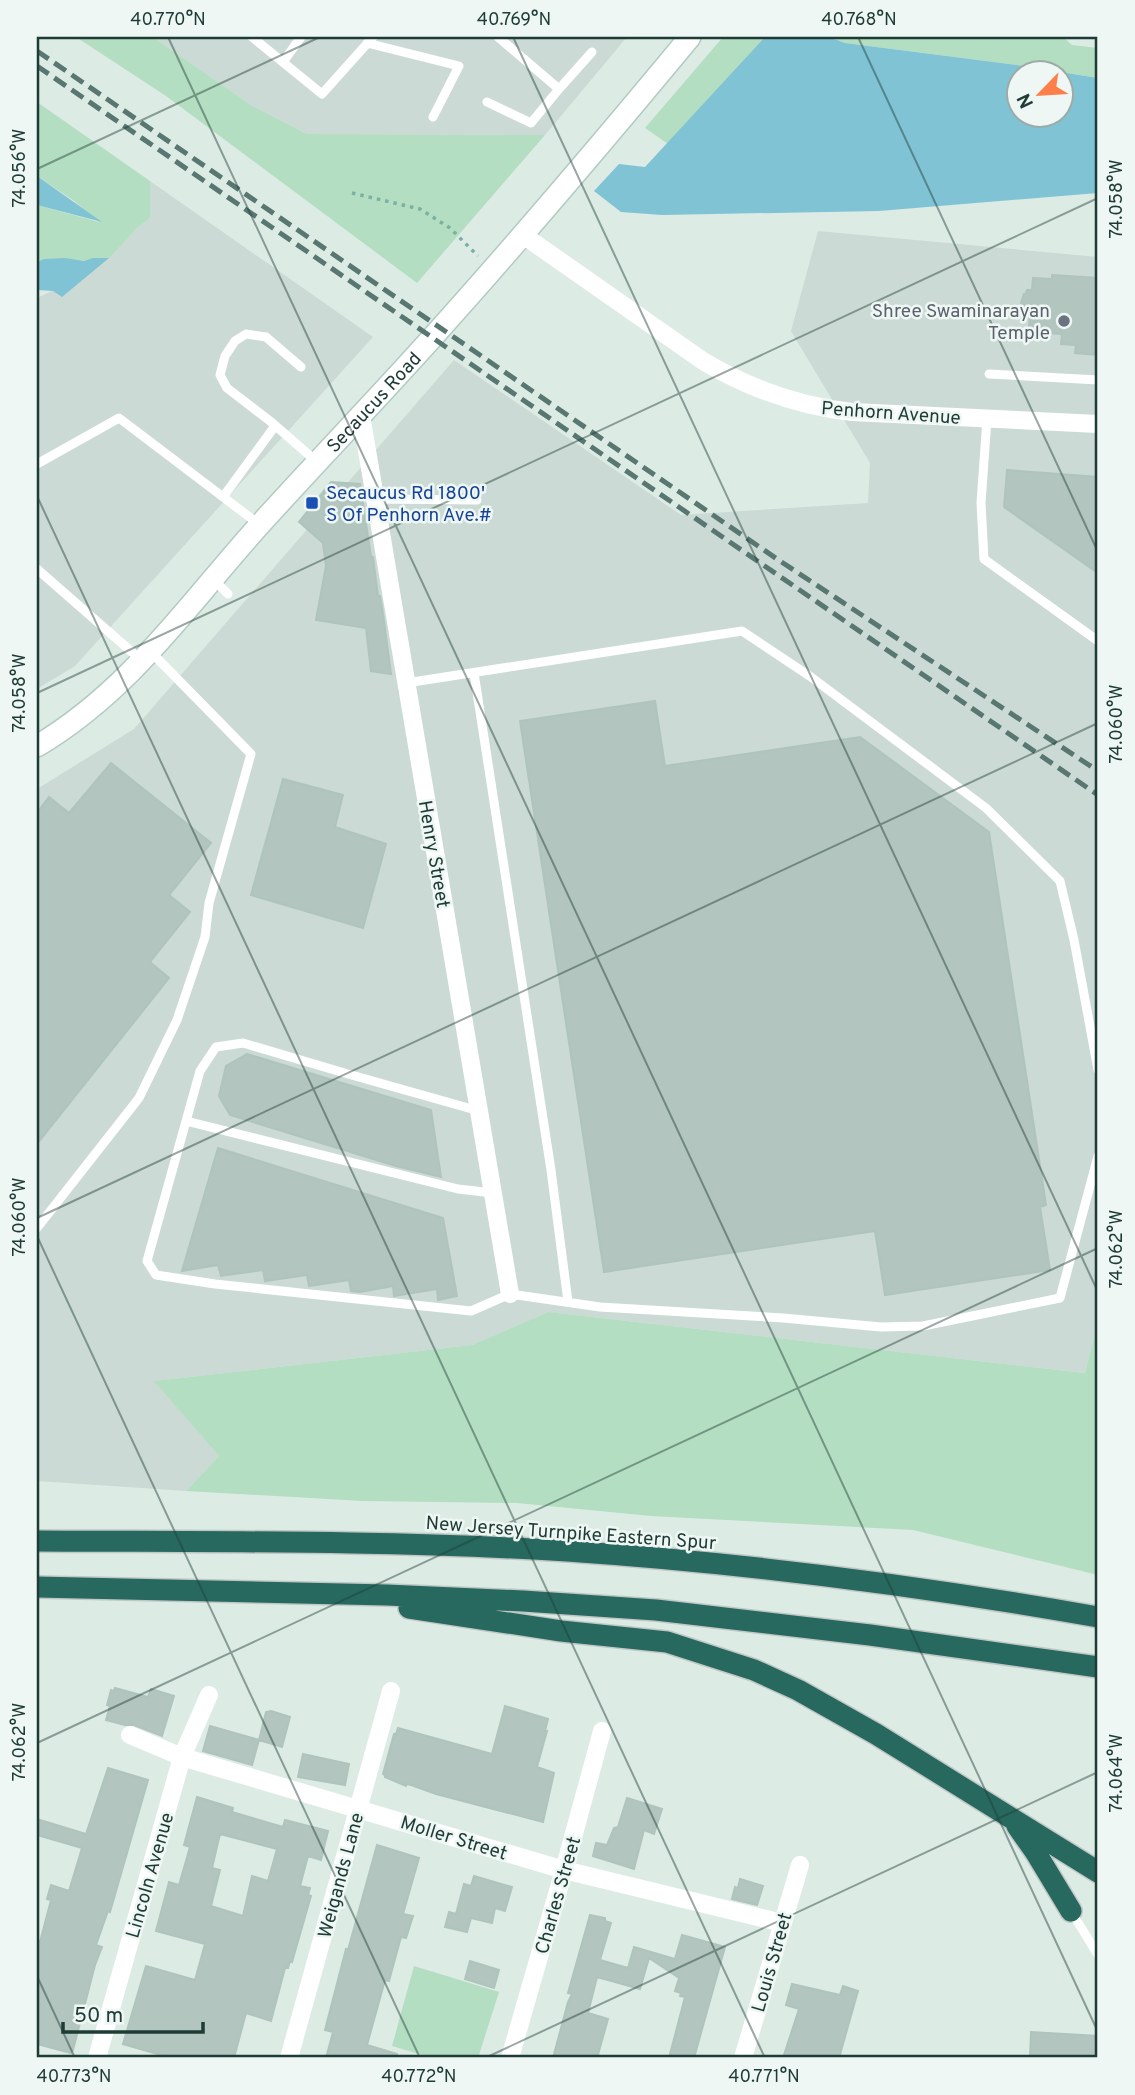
<svg xmlns="http://www.w3.org/2000/svg" width="1135" height="2095" viewBox="0 0 1135 2095" font-family="Overpass,sans-serif">
<rect width="100%" height="100%" fill="#ddebe5"/>
<path fill="#cbdad4" d="M 153,37 L 627,37 L 545,135 L 307,134 L 251,105 Z
M 150,181 L 373,337 L 75,666 L 37,689 L 37,298 L 65,285 L 150,218 Z
M 818,231 L 1098,257 L 1098,1321 L 1085,1373 L 548,1312 L 472,1345 L 155,1381 L 219,1456 L 186,1491 L 37,1481 L 37,789 L 134,729 L 454,360 L 681,515 L 868,503 L 870,463 L 791,331 Z"/>
<path fill="#b4dec1" d="M 76,37 L 153,37 L 251,105 L 307,134 L 545,135 L 417,283 L 166,96 Z
M 723,37 L 765,37 L 668,144 L 645,128 Z
M 829,37 L 1063,37 L 1072,45 L 1098,48 L 1098,78 L 1017,65 L 845,43 Z
M 37,102 L 150,181 L 150,218 L 136,229 L 109,258 C 100,258 87,261 81,261 C 65,260 52,256 37,262 L 37,205 L 99,222 L 74,201 L 37,176 Z
M 548,1312 L 1085,1373 L 1098,1321 L 1098,1575 L 913,1530 L 651,1516 L 517,1503 L 362,1501 L 186,1491 L 219,1456 L 154,1381 L 472,1345 Z
M 414,1966 L 499,1992 L 478,2058 L 432,2058 L 392,2046 Z"/>
<path fill="#80c3d5" fill-rule="evenodd" d="M 765,37 L 829,37 L 845,43 L 1017,65 L 1098,78 L 1098,193 L 879,211 L 662,215 L 621,212 L 594,191 L 619,164 L 645,167 ZM 1020,74 L 1062,74 L 1062,116 L 1020,116 Z
M 37,176 L 102,222 L 37,205 Z
M 65,258 L 84,261 L 93,258 L 109,258 L 62,297 L 53,291 L 37,290 L 37,262 L 44,259 Z"/>
<path fill="#b2c5be" stroke="#afc4bd" stroke-width="2" fill-rule="evenodd" d="M 1052,275 L 1098,278 L 1098,355 L 1075,353 L 1076,345 L 1061,344 L 1062,334 L 1047,333 L 1048,328 L 1029,327 L 1030,315 L 1025,315 L 1025,310 L 1021,303 L 1024,294 L 1026,294 L 1027,290 L 1032,290 L 1033,278 L 1052,279 Z
M 1007,470 L 1098,477 L 1098,573 L 1004,507 Z
M 331,482 L 360,484 L 371,557 L 373,557 L 378,596 L 380,596 L 383,614 L 391,674 L 371,671 L 366,628 L 316,620 L 326,566 L 323,543 L 299,522 Z
M 655,701 L 665,766 L 860,737 L 989,832 L 1046,1205 L 1040,1207 L 1050,1270 L 885,1295 L 875,1231 L 604,1272 L 520,721 Z
M 111,763 L 211,843 L 169,895 L 190,912 L 150,962 L 169,978 L 37,1144 L 37,813 L 49,797 L 69,813 Z
M 283,779 L 343,795 L 335,827 L 386,844 L 363,928 L 251,895 Z
M 247,1054 L 431,1110 L 441,1177 L 396,1166 L 230,1115 L 219,1096 L 226,1066 Z
M 218,1148 L 443,1218 L 457,1296 L 438,1300 L 437,1289 L 394,1296 L 393,1286 L 360,1292 L 351,1291 L 349,1280 L 309,1286 L 307,1275 L 265,1281 L 263,1270 L 221,1276 L 218,1265 L 182,1271 Z
M 115,1688 L 148,1697 L 151,1689 L 174,1696 L 162,1736 L 134,1725 L 125,1725 L 106,1720 L 110,1706 L 107,1705 L 111,1690 L 114,1691 Z
M 505,1706 L 548,1719 L 545,1731 L 547,1731 L 537,1767 L 554,1773 L 543,1822 L 436,1794 L 411,1785 L 407,1784 L 406,1786 L 385,1777 L 385,1775 L 383,1774 L 394,1734 L 396,1734 L 398,1728 L 492,1754 Z
M 271,1711 L 290,1717 L 282,1747 L 259,1740 L 266,1712 Z
M 210,1726 L 259,1740 L 252,1765 L 203,1751 Z
M 303,1754 L 349,1764 L 345,1785 L 298,1777 Z
M 108,1768 L 148,1780 L 110,1912 L 108,1911 L 96,1945 L 102,1947 L 95,1965 L 73,2050 L 71,2053 L 37,2044 L 37,1940 L 40,1942 L 51,1900 L 47,1899 L 51,1885 L 69,1891 L 82,1848 L 37,1835 L 37,1819 L 86,1834 Z
M 197,1797 L 233,1808 L 232,1812 L 283,1827 L 285,1820 L 328,1831 L 321,1860 L 308,1856 L 300,1886 L 310,1888 L 308,1895 L 311,1896 L 292,1962 L 290,1961 L 288,1968 L 285,1968 L 271,2021 L 246,2013 L 234,2058 L 171,2058 L 123,2044 L 146,1966 L 195,1980 L 205,1944 L 156,1931 L 169,1882 L 179,1885 L 190,1847 L 184,1845 ZM 220,1834 L 277,1849 L 268,1881 L 252,1876 L 243,1916 L 211,1906 L 220,1870 L 212,1868 Z
M 627,1798 L 662,1809 L 654,1834 L 644,1830 L 634,1869 L 593,1856 L 596,1843 L 607,1845 L 614,1828 L 618,1827 Z
M 377,1845 L 419,1858 L 403,1914 L 413,1916 L 406,1938 L 401,1937 L 389,1981 L 385,1980 L 367,2045 L 397,2054 L 396,2058 L 326,2058 L 333,2032 L 325,2030 L 346,1949 L 348,1950 Z
M 474,1876 L 512,1887 L 505,1911 L 495,1908 L 492,1923 L 471,1918 L 467,1932 L 445,1927 L 449,1912 L 456,1914 L 464,1884 L 471,1886 Z
M 740,1879 L 763,1886 L 757,1905 L 732,1899 L 735,1887 L 738,1888 Z
M 590,1915 L 605,1918 L 605,1921 L 611,1923 L 600,1960 L 628,1968 L 634,1947 L 675,1959 L 682,1935 L 725,1947 L 694,2058 L 669,2058 L 685,1997 L 680,1996 L 681,1993 L 675,1991 L 679,1978 L 649,1958 L 640,1989 L 597,1977 L 588,2013 L 608,2019 L 597,2058 L 553,2058 L 568,2002 L 572,1994 L 568,1993 Z
M 470,1961 L 499,1970 L 494,1988 L 465,1979 Z
M 792,1984 L 840,1995 L 843,1986 L 858,1991 L 839,2058 L 783,2058 L 799,2009 L 786,2005 Z
M 1031,2032 L 1098,2036 L 1098,2058 L 1030,2058 Z"/>
<g fill="none" stroke-linecap="round" stroke-linejoin="round">
<g stroke="#b0cbc3" stroke-width="24">
<g id="secondary">
<path id="s1" d="M 37,746 C 132,690 191,600 264,520 C 322,456 382,394 439,330 C 525,234 608,136 690,37"/>
</g>
</g>
<g stroke="#c0c8c6" stroke-width="24">
<path id="motorway" d="M 37,1541 C 213,1542 391,1540 567,1551 C 745,1563 922,1586 1098,1617
M 37,1587 L 387,1595 L 523,1601 L 656,1610 L 870,1635 L 1098,1667
M 409,1608 L 561,1631 L 667,1642 L 754,1670 L 798,1690 L 876,1734 L 1098,1872
M 1017,1826 L 1036,1853 L 1071,1911"/>
</g>
<path stroke="#7bb1a3" stroke-width="3.5" stroke-dasharray="3.5 5" stroke-linecap="butt" d="M 352,193 L 420,209 L 450,228 L 478,256"/>
<path stroke="#fff" stroke-width="9" d="M 252,37 L 322,94 L 373,37
M 498,37 L 559,89 L 592,52
M 367,43 L 459,66 L 433,117
M 283,62 L 301,37
M 487,102 L 531,123 L 559,89
M 301,367 L 266,337 L 246,334 L 235,341 L 225,356 L 220,375 L 227,388 L 270,421 L 317,462
M 989,374 L 1098,380
M 987,419 L 981,503 L 984,559 L 1098,641
M 37,464 L 119,418 L 260,525
M 223,497 L 275,426
M 375,499 L 477,500
M 37,569 L 141,660
M 213,579 L 228,594
M 474,673 L 551,1170 L 568,1302
M 406,683 L 742,631 L 811,677 L 986,808 L 1060,881 L 1074,940 L 1098,1070
M 479,1111 L 348,1074 L 243,1043 L 216,1047 L 200,1071 L 147,1261 L 156,1275 L 215,1284 L 471,1311 L 510,1294 L 600,1307 L 783,1318 L 881,1327 L 923,1326 L 1060,1298 L 1098,1156
M 186,1121 L 458,1189 L 493,1193
M 37,1228 L 139,1098 L 177,1020 L 205,937 L 209,903 L 251,754 L 151,652
M 1071,1911 L 1098,1955"/>
<path stroke="#fff" stroke-width="18" d="M 523,235 L 703,361 C 750,389 798,406 852,412 L 1098,424
M 361,415 L 510,1294
M 130,1735 L 182,1757 L 564,1870 L 783,1923
M 97,2058 L 182,1757 L 209,1695
M 289,2058 L 391,1691
M 510,2058 L 564,1870 L 602,1731
M 743,2058 L 800,1865"/>
<use href="#secondary" stroke="#fff" stroke-width="21"/>
<use href="#motorway" stroke="#27695f" stroke-width="21"/>
<path stroke="#587770" stroke-width="5" stroke-dasharray="14 7" stroke-linecap="butt" d="M 37,51 L 777,559 L 1098,771
M 37,66 L 1098,795"/>
</g>
<path fill="none" stroke="#1e3b35" stroke-width="2" stroke-opacity="0.45" d="M 168,37 L 1098,2032M 513,37 L 1098,1292M 858,37 L 1098,552M 37,169 L 320,37M 37,496 L 765,2058M 37,693 L 1098,198M 37,1218 L 1098,723M 37,1236 L 420,2058M 37,1743 L 1098,1248M 37,1976 L 75,2058M 485,2058 L 1098,1772"/>
<circle fill="#6b7280" stroke="#eef7f3" stroke-width="2.5" cx="1064" cy="321" r="7"/>
<rect fill="#1a4fb4" stroke="#eef7f3" stroke-width="2.5" x="305" y="496" width="14" height="14" rx="3.5"/>
<g text-anchor="middle" stroke-width="5" stroke-linejoin="round" paint-order="stroke">
<g font-size="19" fill="#5b616d" stroke="#eef7f3" text-anchor="end">
<text x="1050" y="317">Shree Swaminarayan<tspan x="1050" dy="22">Temple</tspan></text>
</g>
<g font-size="19" fill="#1e3b35" stroke="#eef7f3">
<text dy="7" stroke="none"><textPath href="#s1" startOffset="483">Secaucus Road</textPath></text>
<text transform="translate(891 412) rotate(4)" y="7">Penhorn Avenue</text>
<text transform="translate(435 854) rotate(80)" y="7">Henry Street</text>
<text transform="translate(571 1532) rotate(4)" y="7">New Jersey Turnpike Eastern Spur</text>
<text transform="translate(454 1837) rotate(17)" y="7">Moller Street</text>
<text transform="translate(149 1875) rotate(-74)" y="7">Lincoln Avenue</text>
<text transform="translate(340 1875) rotate(-75)" y="7">Weigands Lane</text>
<text transform="translate(557 1895) rotate(-74)" y="7">Charles Street</text>
<text transform="translate(771 1962) rotate(-74)" y="7">Louis Street</text>
</g>
<g font-size="19" fill="#164399" stroke="#eef7f3" text-anchor="start">
<text x="326" y="499">Secaucus Rd 1800'<tspan x="326" dy="22">S Of Penhorn Ave.#</tspan></text>
</g>
</g>
<rect width="1135" height="2095" fill="none" stroke="#eef7f3" stroke-width="77"/>
<g transform="translate(1040 94) rotate(245)"><circle r="33" fill="#eef7f3" stroke="#9baca7" stroke-width="2"/>
<path d="M0-5L12 26L0 18L-12 26Z" fill="#fd7f49"/>
<text y="-10" font-size="19" font-weight="bold" text-anchor="middle" fill="#1e3b35">N</text>
</g>
<path d="M63 2022v10h140v-10" fill="none" stroke="#1e3b35" stroke-width="3.5"/>
<text x="74" y="2022" font-size="21" fill="#1e3b35" stroke="#eef7f3" stroke-width="5" paint-order="stroke">50 m</text>
<rect x="38" y="38" width="1058" height="2018" fill="none" stroke="#1e3b35" stroke-width="2.5"/>
<g font-size="18" text-anchor="middle" fill="#1e3b35">
<text x="168" y="25">40.770°N</text>
<text x="514" y="25">40.769°N</text>
<text x="859" y="25">40.768°N</text>
<text transform="translate(19 168) rotate(-90)" y="6">74.056°W</text>
<text transform="translate(1116 199) rotate(-90)" y="6">74.058°W</text>
<text transform="translate(19 693) rotate(-90)" y="6">74.058°W</text>
<text transform="translate(1116 724) rotate(-90)" y="6">74.060°W</text>
<text transform="translate(19 1217) rotate(-90)" y="6">74.060°W</text>
<text transform="translate(1116 1249) rotate(-90)" y="6">74.062°W</text>
<text transform="translate(19 1742) rotate(-90)" y="6">74.062°W</text>
<text transform="translate(1116 1773) rotate(-90)" y="6">74.064°W</text>
<text x="74" y="2082">40.773°N</text>
<text x="419" y="2082">40.772°N</text>
<text x="764" y="2082">40.771°N</text>
</g>
</svg>
